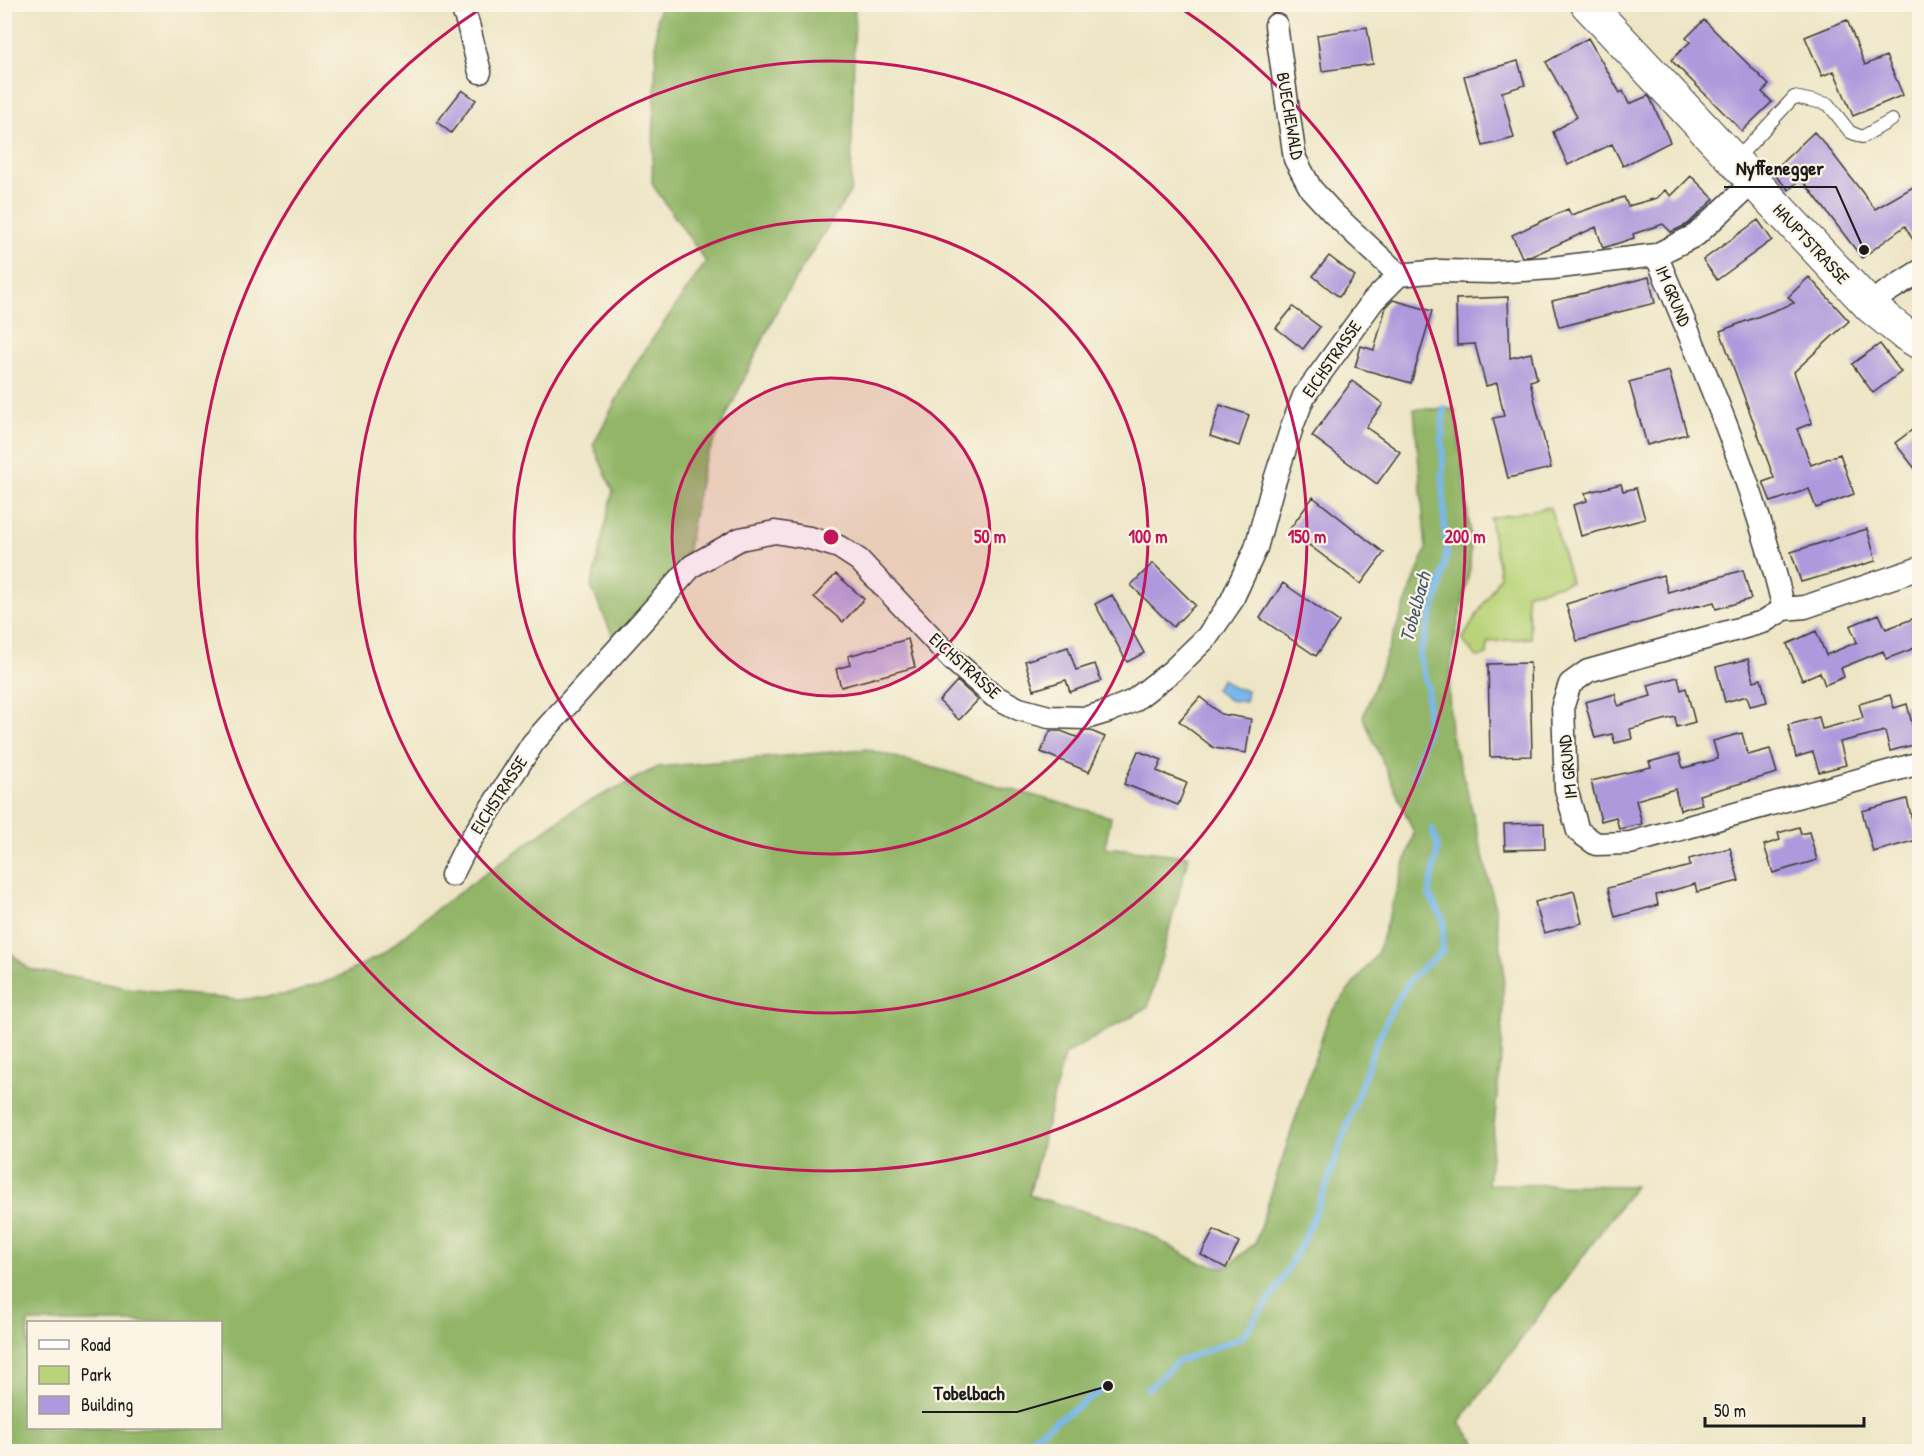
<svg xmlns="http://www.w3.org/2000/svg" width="1924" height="1456" viewBox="0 0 1924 1456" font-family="'Patrick Hand',sans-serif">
<rect width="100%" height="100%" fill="#fcf5e5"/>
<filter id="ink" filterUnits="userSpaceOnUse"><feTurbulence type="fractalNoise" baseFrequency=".0167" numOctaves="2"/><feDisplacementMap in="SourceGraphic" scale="12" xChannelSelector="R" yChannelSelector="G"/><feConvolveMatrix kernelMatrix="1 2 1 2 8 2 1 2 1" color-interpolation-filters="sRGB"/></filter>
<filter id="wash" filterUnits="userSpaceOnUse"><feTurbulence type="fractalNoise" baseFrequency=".008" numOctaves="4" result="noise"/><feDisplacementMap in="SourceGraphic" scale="24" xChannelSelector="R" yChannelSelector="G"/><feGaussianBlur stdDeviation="1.35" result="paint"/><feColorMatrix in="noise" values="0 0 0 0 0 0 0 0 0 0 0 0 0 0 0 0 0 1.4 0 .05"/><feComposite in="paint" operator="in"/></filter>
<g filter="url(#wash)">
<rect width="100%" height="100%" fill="#ede5c5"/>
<path fill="#b8d378" stroke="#6a784a" stroke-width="1.5" d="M 1550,507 L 1571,582 L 1526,594 L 1531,638 L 1488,642 L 1487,655 L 1477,657 L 1462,640 L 1500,576 L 1490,518 Z"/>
<path fill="#92b568" stroke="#576842" stroke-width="1.5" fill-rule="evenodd" d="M 660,5 L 855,5 L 851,190 L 782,300 L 703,465 L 684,571 L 616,643 L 591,587 L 613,491 L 593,445 L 634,366 L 706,262 L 652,184 L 657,18 Z
M 1414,409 L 1455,409 L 1471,539 L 1470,568 L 1453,647 L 1449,691 L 1451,736 L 1467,789 L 1494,902 L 1504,969 L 1501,1057 L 1488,1184 L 1635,1186 L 1459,1423 L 1483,1451 L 5,1451 L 4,947 L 29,969 L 128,988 L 238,1000 L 289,994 L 334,979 L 381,955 L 438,908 L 575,809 L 658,767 L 866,749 L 1111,817 L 1105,847 L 1189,856 L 1148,1007 L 1064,1055 L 1029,1195 L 1135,1227 L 1198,1262 L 1225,1268 L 1255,1243 L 1329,1015 L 1377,954 L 1414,833 L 1363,717 L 1426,549 ZM 28,1322 L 220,1322 L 220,1428 L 28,1428 Z"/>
<path fill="#79b8ec" stroke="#4a6a84" stroke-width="1.5" d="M 1222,679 L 1234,688 L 1247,690 L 1245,702 L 1229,700 L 1215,689 Z"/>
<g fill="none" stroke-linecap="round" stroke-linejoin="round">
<path stroke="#79b8ec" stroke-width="6" d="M 1414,776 L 1427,729 L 1428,688 L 1419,656 L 1441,584 L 1447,550 L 1444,520 L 1442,431 L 1444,409
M 1148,1389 L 1177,1362 L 1242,1337 L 1275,1292 L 1305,1237 L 1327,1184 L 1374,1048 L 1394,1005 L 1412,977 L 1442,952 L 1444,921 L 1429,895 L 1438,847 L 1432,829
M 1010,1452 L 1108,1386"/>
</g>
<g id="blocks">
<path fill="#ad99dc" d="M 1704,20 L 1769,85 L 1762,92 L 1772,102 L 1742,131 L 1671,60 L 1690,42 L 1686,38 Z
M 1847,20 L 1865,65 L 1886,56 L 1903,95 L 1853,116 L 1834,71 L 1822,76 L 1805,37 Z
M 1367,27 L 1373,64 L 1322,71 L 1317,35 Z
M 1588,38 L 1620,93 L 1623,91 L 1629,104 L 1648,96 L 1650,98 L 1670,142 L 1623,166 L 1612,144 L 1568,165 L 1553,132 L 1577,117 L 1546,62 Z
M 1518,61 L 1525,85 L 1502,92 L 1514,138 L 1483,146 L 1464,76 Z
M 462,90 L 476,100 L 451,133 L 437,122 Z
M 1814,132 L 1826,145 L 1875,209 L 1920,183 L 1920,252 L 1905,226 L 1862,258 L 1801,178 L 1789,190 L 1772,172 Z
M 1691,176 L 1714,199 L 1688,224 L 1671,232 L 1663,224 L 1633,234 L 1634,238 L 1603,248 L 1596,227 L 1532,256 L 1522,257 L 1512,235 L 1568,209 L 1571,215 L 1624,197 L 1628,206 L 1657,198 L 1665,190 L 1671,196 Z
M 1758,220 L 1772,240 L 1717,280 L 1703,260 Z
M 1329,256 L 1355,276 L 1339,297 L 1313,276 Z
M 1649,277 L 1655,303 L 1559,327 L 1552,301 Z
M 1809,277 L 1849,321 L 1794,372 L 1812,423 L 1797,429 L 1811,465 L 1840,454 L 1854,494 L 1816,508 L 1809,489 L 1771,502 L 1763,482 L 1774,478 L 1720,331 L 1794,303 L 1788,297 Z
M 1508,297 L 1510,358 L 1531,353 L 1537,379 L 1530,381 L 1551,468 L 1508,478 L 1493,418 L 1504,416 L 1497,383 L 1486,386 L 1475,344 L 1457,345 L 1456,299 Z
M 1393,300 L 1432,311 L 1411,383 L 1355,367 L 1361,346 L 1374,350 L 1386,307 Z
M 1293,307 L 1320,327 L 1303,349 L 1276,328 Z
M 1880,344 L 1901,372 L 1873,393 L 1852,364 Z
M 1669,371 L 1687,434 L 1647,445 L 1629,382 Z
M 1352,381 L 1383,404 L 1366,427 L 1400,452 L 1377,484 L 1312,436 Z
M 1220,405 L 1249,415 L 1239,446 L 1210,436 Z
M 1920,424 L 1920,475 L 1895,443 Z
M 1621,484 L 1623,491 L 1636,488 L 1645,519 L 1581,536 L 1573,505 L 1587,501 L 1585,493 Z
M 1313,497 L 1384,553 L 1361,584 L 1289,530 Z
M 1867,529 L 1876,561 L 1801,582 L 1791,552 Z
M 1153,563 L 1195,605 L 1173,627 L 1131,585 Z
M 1743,570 L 1751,599 L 1716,609 L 1714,602 L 1700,606 L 1700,605 L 1577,641 L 1566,604 L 1663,575 L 1668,592 Z
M 836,574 L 864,599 L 843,622 L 814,597 Z
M 1283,583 L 1339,622 L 1316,656 L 1260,618 Z
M 1112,595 L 1144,653 L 1127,662 L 1095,604 Z
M 1879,614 L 1886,629 L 1920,616 L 1920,646 L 1886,659 L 1883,651 L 1841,668 L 1844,677 L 1825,685 L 1820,672 L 1802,680 L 1787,644 L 1816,631 L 1826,655 L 1857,642 L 1850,626 Z
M 908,639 L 915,667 L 841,687 L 836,669 L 850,665 L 848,656 Z
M 1068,647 L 1076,670 L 1095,664 L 1101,681 L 1070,692 L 1066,680 L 1034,690 L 1025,661 Z
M 1748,659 L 1754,681 L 1761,679 L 1767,702 L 1750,706 L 1747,696 L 1725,702 L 1716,667 Z
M 1530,663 L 1532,756 L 1490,757 L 1488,664 Z
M 1678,677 L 1681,690 L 1686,688 L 1695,722 L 1677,727 L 1675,717 L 1630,729 L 1632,739 L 1615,743 L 1612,734 L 1595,738 L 1585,702 L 1615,694 L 1618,706 L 1651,696 L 1648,685 Z
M 957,681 L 978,700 L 959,720 L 939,701 Z
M 1890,695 L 1894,708 L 1907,704 L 1917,744 L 1890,751 L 1885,731 L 1840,742 L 1846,765 L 1819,772 L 1813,752 L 1796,757 L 1788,725 L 1819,717 L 1822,729 L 1863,718 L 1859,704 Z
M 1200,697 L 1221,714 L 1251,719 L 1246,753 L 1214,748 L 1179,721 Z
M 1050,731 L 1061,731 L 1079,738 L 1082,731 L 1091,731 L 1105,737 L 1089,772 L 1041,752 Z
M 1742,733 L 1748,755 L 1770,749 L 1777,773 L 1699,795 L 1702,804 L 1680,810 L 1675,789 L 1636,800 L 1642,824 L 1619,829 L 1616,817 L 1601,821 L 1591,781 L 1651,767 L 1649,762 L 1679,754 L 1683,768 L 1718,759 L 1713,741 Z
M 1138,751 L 1162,760 L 1157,771 L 1187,783 L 1178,805 L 1124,784 Z
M 1907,799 L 1917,840 L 1873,852 L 1862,811 Z
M 1544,823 L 1545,849 L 1505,850 L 1504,824 Z
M 1799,827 L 1801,834 L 1809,832 L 1817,860 L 1773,873 L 1764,845 L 1780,840 L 1778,833 Z
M 1730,848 L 1739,881 L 1697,892 L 1695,884 L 1656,895 L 1658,905 L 1615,917 L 1608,888 L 1690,866 L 1689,859 Z
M 1574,891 L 1582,923 L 1544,933 L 1535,902 Z
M 1214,1230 L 1239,1242 L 1226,1268 L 1201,1255 Z"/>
</g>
</g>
<g filter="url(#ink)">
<use href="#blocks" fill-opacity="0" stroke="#3b3a35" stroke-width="1.5"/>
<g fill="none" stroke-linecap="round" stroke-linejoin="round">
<g stroke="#3b3a35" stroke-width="14">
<path id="lane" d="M 1735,161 L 1794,97 L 1828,104 L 1850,132 L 1862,137 L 1892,120"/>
</g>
<g stroke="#3b3a35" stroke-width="25">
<path id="street" d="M 461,4 L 468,24 L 480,72
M 1276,25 L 1295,159 L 1311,189 L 1334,214 L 1399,275
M 1656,255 C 1705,370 1755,486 1784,609 L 1763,622 L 1588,671 L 1570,684 L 1563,705 L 1566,789 L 1578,831 L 1596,844 L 1630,843 L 1920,763
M 1871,307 L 1882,295 L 1920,271
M 1784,609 L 1805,607 L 1920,568
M 452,875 L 466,847 L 533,743 L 692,566 L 740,539 L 775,532 L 810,538 L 839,547 L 859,560 L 952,659 L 994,696 L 1019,709 L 1049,717 L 1086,718 L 1109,711 L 1133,701 L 1172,671 L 1207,637 L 1231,602 L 1256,548 L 1272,489 L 1293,424 L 1304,396 L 1373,301 L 1399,275 L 1439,271 L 1493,272 L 1552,268 L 1656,255 L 1696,235 L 1753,182"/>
</g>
<g stroke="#3b3a35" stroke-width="35">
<path id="primary" d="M 1587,4 L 1871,307 L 1902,332 L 1920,343"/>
</g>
<use href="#lane" stroke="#fff" stroke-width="12"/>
<use href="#street" stroke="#fff" stroke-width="22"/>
<use href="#primary" stroke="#fff" stroke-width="33"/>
</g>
</g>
<circle cx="831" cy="537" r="159" fill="#c2185b" fill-opacity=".12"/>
<g fill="none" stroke="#c2185b" stroke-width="3">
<circle cx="831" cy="537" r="159"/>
<circle cx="831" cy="537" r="317"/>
<circle cx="831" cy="537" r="476"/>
<path d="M1176 5A634 634 0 1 1 486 5"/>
</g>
<g text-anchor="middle" stroke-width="4.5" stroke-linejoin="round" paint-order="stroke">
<g font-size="18" fill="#1c1c1c" stroke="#fcf5e5">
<text transform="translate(1290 116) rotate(80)" y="6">BUECHEWALD</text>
<text transform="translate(1811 244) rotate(47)" y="6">HAUPTSTRASSE</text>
<text transform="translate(1673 296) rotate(67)" y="6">IM GRUND</text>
<text transform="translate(1332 359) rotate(-55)" y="6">EICHSTRASSE</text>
<text transform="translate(965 666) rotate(42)" y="6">EICHSTRASSE</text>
<text transform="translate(1568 767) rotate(-96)" y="6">IM GRUND</text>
<text transform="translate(499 795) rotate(-57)" y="6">EICHSTRASSE</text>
</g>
<g font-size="20" font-style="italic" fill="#415a6f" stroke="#fcf5e5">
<text transform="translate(1415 607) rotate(-75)" y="7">Tobelbach</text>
</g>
</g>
<circle cx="831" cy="537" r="9" fill="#c2185b" stroke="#fcf5e5" stroke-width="3"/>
<g font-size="18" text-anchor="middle" font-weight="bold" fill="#c2185b" stroke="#fcf5e5" stroke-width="4.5" stroke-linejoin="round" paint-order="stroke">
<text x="990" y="543">50 m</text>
<text x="1148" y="543">100 m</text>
<text x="1307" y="543">150 m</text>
<text x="1465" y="543">200 m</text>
</g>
<path fill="none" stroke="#1c1c1c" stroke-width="2" d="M1864 250L1836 187H1724M1108 1386L1017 1412H922"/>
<g fill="#1c1c1c" stroke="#fcf5e5" stroke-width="2">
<circle cx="1864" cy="250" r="6"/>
<circle cx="1108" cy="1386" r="6"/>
</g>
<g font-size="20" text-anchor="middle" font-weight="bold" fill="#1c1c1c" stroke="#fcf5e5" stroke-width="4.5" stroke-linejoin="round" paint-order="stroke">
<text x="1780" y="175">Nyffenegger</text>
<text x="969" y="1400">Tobelbach</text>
</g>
<rect width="1924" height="1456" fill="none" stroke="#fcf5e5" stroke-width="24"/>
<rect x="27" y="1321" width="195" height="108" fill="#fcf5e5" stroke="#a29e95" stroke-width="1.5"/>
<rect x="39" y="1340" width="30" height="9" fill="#ffffff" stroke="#a29e95" stroke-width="1.5"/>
<text x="81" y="1351" font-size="18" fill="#1c1c1c">Road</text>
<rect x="39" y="1366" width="30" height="18" fill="#b8d378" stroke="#a29e95" stroke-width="1.5"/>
<text x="81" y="1381" font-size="18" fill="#1c1c1c">Park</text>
<rect x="39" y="1396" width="30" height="18" fill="#ad99dc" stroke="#a29e95" stroke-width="1.5"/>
<text x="81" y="1411" font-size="18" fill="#1c1c1c">Building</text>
<path d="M1705 1417v9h159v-9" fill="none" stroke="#1c1c1c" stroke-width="3"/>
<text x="1714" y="1417" font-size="18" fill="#1c1c1c" stroke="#fcf5e5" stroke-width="4.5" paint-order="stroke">50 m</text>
</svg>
